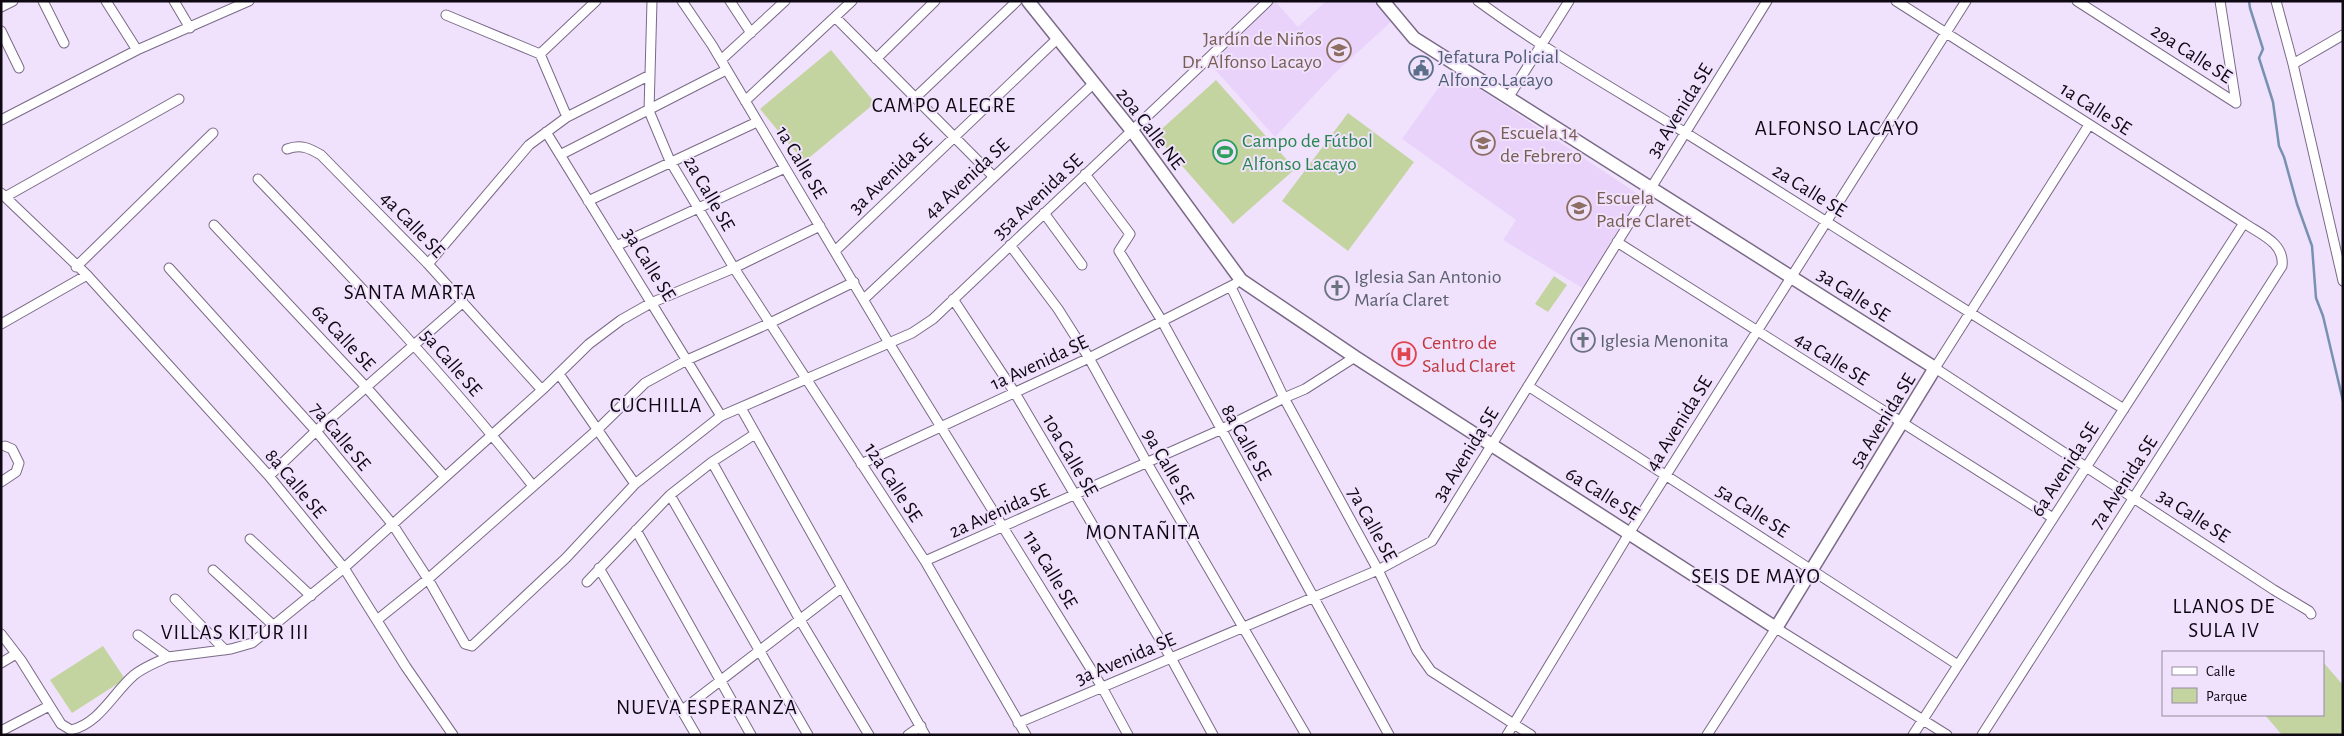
<svg xmlns="http://www.w3.org/2000/svg" width="2344" height="736" viewBox="0 0 2344 736" font-family="'Alegreya Sans',sans-serif">
<rect width="100%" height="100%" fill="#f0e2fc"/>
<path fill="#e9d3fb" d="M 1275,1 L 1298,27 L 1326,1 L 1373,1 L 1392,21 L 1335,73 L 1275,137 L 1211,65 Z
M 1451,70 L 1641,196 L 1584,289 L 1503,240 L 1516,220 L 1402,139 Z"/>
<path fill="#c4d4a1" d="M 831,50 L 875,103 L 804,162 L 760,109 Z
M 1216,80 L 1295,169 L 1233,224 L 1155,135 Z
M 1348,113 L 1414,162 L 1348,251 L 1282,201 Z
M 1554,276 L 1567,285 L 1548,312 L 1535,304 Z
M 103,646 L 125,679 L 72,713 L 50,680 Z
M 2323,662 L 2343,685 L 2343,735 L 2282,735 L 2265,715 L 2323,715 Z"/>
<g fill="none" stroke-linecap="round" stroke-linejoin="round">
<path stroke="#7991b1" stroke-width="2.5" d="M 2249,1 L 2250,8 L 2263,49 L 2259,58 L 2273,102 L 2279,146 L 2284,157 L 2297,204 L 2312,246 L 2316,298 L 2323,316 L 2343,401"/>
<g stroke="#7a6a87" stroke-width="11">
<path id="street" d="M 43,1 L 64,43
M 106,1 L 137,50
M 174,1 L 190,28
M 652,1 L 649,111 L 670,161 L 734,268 L 925,561 L 1026,735
M 682,1 L 712,45 L 889,343 L 1102,687 L 1128,735
M 730,1 L 751,33
M 1478,1 C 1550,54 1629,97 1705,145 C 1845,233 1983,322 2124,409
M 1896,1 L 2244,223 C 2260,234 2285,243 2282,266 L 1982,735
M 2077,1 L 2236,103
M 2220,1 L 2236,103
M 2276,1 L 2293,64 L 2343,281
M 1,7 L 13,1
M 446,15 L 540,54 L 567,117
M 835,17 L 993,176
M 1,31 L 19,68
M 540,54 L 596,1
M 876,59 L 935,1
M 721,60 L 785,1
M 2293,64 L 2343,35
M 915,98 L 1017,1
M 1508,98 L 1569,1
M 745,101 L 852,1
M 1,120 L 137,50 L 249,1
M 2089,125 L 1935,368 L 2274,590 L 2309,611 L 2311,614
M 546,132 L 721,416
M 287,149 C 301,144 309,148 321,155 L 428,264 L 542,390
M 560,155 L 726,70
M 1085,174 L 1130,234 L 1119,251 L 1162,321 L 1389,735
M 258,179 C 353,278 448,378 533,486
M 1,193 L 87,275 L 269,476 L 344,568 L 406,667 L 453,735
M 5,197 L 179,99
M 588,201 L 757,122
M 1044,213 L 1082,265
M 214,225 L 366,387 L 445,477
M 1617,242 L 2053,518
M 1010,245 L 1058,309 L 1089,358 L 1147,463 L 1306,735
M 616,246 L 785,168
M 835,251 L 1057,39
M 428,264 L 529,145 L 567,117 L 650,75
M 76,267 L 213,133
M 169,268 L 316,431 L 393,525 L 428,579 L 465,644 L 472,646 L 566,558 L 635,484 L 721,416 L 912,333 L 933,319 C 1044,213 1157,108 1268,1
M 1231,287 L 1284,398 L 1378,570 L 1417,651 L 1431,671 L 1531,735
M 864,299 L 1093,84
M 953,299 L 1015,393 L 1171,658 L 1213,735
M 1,324 L 87,275
M 559,374 L 635,484
M 1528,386 L 1958,665
M 741,408 L 925,735
M 712,462 L 800,620 L 869,735
M 861,464 L 1089,358 L 1235,284
M 269,476 L 316,431 L 463,302
M 1,482 L 16,472 L 19,463 L 12,449 L 5,446
M 670,495 L 808,735
M 636,530 L 751,735
M 250,539 L 311,596
M 925,561 L 1220,430 L 1284,398 L 1305,389 L 1355,357
M 599,568 L 696,735
M 213,570 L 274,626
M 587,582 L 670,495 L 712,462 L 755,434
M 175,599 L 225,650
M 377,620 L 428,579 L 597,430 L 645,383 L 687,360 L 770,323 L 854,282
M 1,634 L 21,660 L 61,724 L 71,730 C 100,723 113,693 134,675 C 144,667 157,662 168,657
M 138,635 L 168,657 L 231,649 L 252,643 L 344,568 L 542,390 L 589,344 L 621,320 L 651,303 L 734,268 L 820,226
M 1,663 L 16,654
M 681,711 L 841,588
M 1018,723 L 1378,570 L 1432,541 L 1767,1
M 1,731 L 49,706
M 908,735 L 921,726
M 1507,735 L 1630,532 L 1966,1
M 1707,735 L 1776,628 L 1947,735
M 1913,735 L 2244,223"/>
</g>
<g stroke="#7a6a87" stroke-width="15">
<path id="secondary" d="M 1028,1 L 1133,132 L 1241,280 L 1355,357 L 1776,628 L 1935,368 L 1414,38 L 1383,1"/>
</g>
<use href="#street" stroke="#fff" stroke-width="9"/>
<use href="#secondary" stroke="#fff" stroke-width="12"/>
</g>
<defs>
<g id="school-ring" transform="scale(1.25)"><circle r="9.5" fill="#f0e2fc" stroke="#8d6e63" stroke-width="1.5"/><path d="M0-5L7-2L0 1L-7-2ZM-4 1L0 2.5L4 1V4Q0 6-4 4Z" fill="#8d6e63"/></g>
<g id="civic-ring" transform="scale(1.25)"><circle r="9.5" fill="#f0e2fc" stroke="#5c6f8a" stroke-width="1.5"/><path d="M-.6-6.5H3V-4.5H.6V-3L4-1V1h2V6H-6V1h2V-1L-.6-3ZM-1.2 2.5V6h2.4V2.5Z" fill="#5c6f8a"/></g>
<g id="stadium-ring" transform="scale(1.25)"><circle r="9.5" fill="#f0e2fc" stroke="#2e9e5b" stroke-width="1.5"/><path d="M0-5a6.5 5 0 1 0 0 10a6.5 5 0 1 0 0-10ZM-3.5-1.8h7v3.6h-7Z" fill="#2e9e5b"/></g>
<g id="church-ring" transform="scale(1.25)"><circle r="9.5" fill="#f0e2fc" stroke="#6b7280" stroke-width="1.5"/><path d="M-1.2-6h2.4v3.5h3.3v2.4h-3.3V6h-2.4V-.1h-3.3v-2.4h3.3Z" fill="#6b7280"/></g>
<g id="hospital-ring" transform="scale(1.25)"><circle r="9.5" fill="#f0e2fc" stroke="#e0444e" stroke-width="1.5"/><path d="M-5-5h3v3.5h4V-5h3V5h-3V1.5h-4V5h-3Z" fill="#e0444e"/></g>
</defs>
<g fill-rule="evenodd">
<use href="#school-ring" x="1339" y="50"/>
<use href="#civic-ring" x="1421" y="68"/>
<use href="#school-ring" x="1483" y="143"/>
<use href="#stadium-ring" x="1225" y="152"/>
<use href="#school-ring" x="1579" y="208"/>
<use href="#church-ring" x="1337" y="288"/>
<use href="#church-ring" x="1583" y="340"/>
<use href="#hospital-ring" x="1404" y="354"/>
</g>
<g text-anchor="middle" stroke-width="4" stroke-linejoin="round" paint-order="stroke">
<g font-size="20" fill="#785e54" stroke="#f0e2fc" text-anchor="start">
<text x="1322" y="45" text-anchor="end">Jardín de Niños<tspan x="1322" dy="23">Dr. Alfonso Lacayo</tspan></text>
<text x="1500" y="139">Escuela 14<tspan x="1500" dy="23">de Febrero</tspan></text>
<text x="1596" y="204">Escuela<tspan x="1596" dy="23">Padre Claret</tspan></text>
</g>
<g font-size="20" fill="#0e0813" stroke="#f0e2fc">
<text transform="translate(2192 53) rotate(33)" y="7">29a Calle SE</text>
<text transform="translate(2096 108) rotate(33)" y="7">1a Calle SE</text>
<text transform="translate(1679 110) rotate(-58)" y="7">3a Avenida SE</text>
<text transform="translate(1151 128) rotate(52)" y="7">20a Calle NE</text>
<text transform="translate(802 162) rotate(59)" y="7">1a Calle SE</text>
<text transform="translate(890 173) rotate(-44)" y="7">3a Avenida SE</text>
<text transform="translate(966 178) rotate(-43)" y="7">4a Avenida SE</text>
<text transform="translate(1810 190) rotate(32)" y="7">2a Calle SE</text>
<text transform="translate(710 193) rotate(60)" y="7">2a Calle SE</text>
<text transform="translate(1037 196) rotate(-43)" y="7">35a Avenida SE</text>
<text transform="translate(413 224) rotate(46)" y="7">4a Calle SE</text>
<text transform="translate(650 264) rotate(58)" y="7">3a Calle SE</text>
<text transform="translate(1854 294) rotate(33)" y="7">3a Calle SE</text>
<text transform="translate(344 337) rotate(47)" y="7">6a Calle SE</text>
<text transform="translate(1832 358) rotate(32)" y="7">4a Calle SE</text>
<text transform="translate(452 362) rotate(49)" y="7">5a Calle SE</text>
<text transform="translate(1039 362) rotate(-25)" y="7">1a Avenida SE</text>
<text transform="translate(1882 420) rotate(-58)" y="7">5a Avenida SE</text>
<text transform="translate(1678 423) rotate(-58)" y="7">4a Avenida SE</text>
<text transform="translate(341 436) rotate(50)" y="7">7a Calle SE</text>
<text transform="translate(1247 442) rotate(61)" y="7">8a Calle SE</text>
<text transform="translate(1465 454) rotate(-58)" y="7">3a Avenida SE</text>
<text transform="translate(1071 455) rotate(60)" y="7">10a Calle SE</text>
<text transform="translate(1169 466) rotate(60)" y="7">9a Calle SE</text>
<text transform="translate(2064 469) rotate(-57)" y="7">6a Avenida SE</text>
<text transform="translate(894 482) rotate(57)" y="7">12a Calle SE</text>
<text transform="translate(2123 482) rotate(-57)" y="7">7a Avenida SE</text>
<text transform="translate(296 483) rotate(50)" y="7">8a Calle SE</text>
<text transform="translate(1603 493) rotate(32)" y="7">6a Calle SE</text>
<text transform="translate(999 510) rotate(-24)" y="7">2a Avenida SE</text>
<text transform="translate(1753 510) rotate(33)" y="7">5a Calle SE</text>
<text transform="translate(2194 515) rotate(33)" y="7">3a Calle SE</text>
<text transform="translate(1373 524) rotate(61)" y="7">7a Calle SE</text>
<text transform="translate(1051 569) rotate(59)" y="7">11a Calle SE</text>
<text transform="translate(1125 658) rotate(-23)" y="7">3a Avenida SE</text>
</g>
<g font-size="20" fill="#4e5e75" stroke="#f0e2fc" text-anchor="start">
<text x="1438" y="63">Jefatura Policial<tspan x="1438" dy="23">Alfonzo Lacayo</tspan></text>
</g>
<g font-size="20" fill="#27864d" stroke="#f0e2fc" text-anchor="start">
<text x="1242" y="147">Campo de Fútbol<tspan x="1242" dy="23">Alfonso Lacayo</tspan></text>
</g>
<g font-size="20" fill="#5b616d" stroke="#f0e2fc" text-anchor="start">
<text x="1354" y="283">Iglesia San Antonio<tspan x="1354" dy="23">María Claret</tspan></text>
<text x="1600" y="347">Iglesia Menonita</text>
</g>
<g font-size="20" fill="#be3a42" stroke="#f0e2fc" text-anchor="start">
<text x="1422" y="349">Centro de<tspan x="1422" dy="23">Salud Claret</tspan></text>
</g>
<g font-size="21" letter-spacing="1" fill="#0e0813" stroke="#f0e2fc">
<text x="944" y="112">CAMPO ALEGRE</text>
<text x="1837" y="135">ALFONSO LACAYO</text>
<text x="410" y="299">SANTA MARTA</text>
<text x="656" y="412">CUCHILLA</text>
<text x="1143" y="539">MONTAÑITA</text>
<text x="1756" y="583">SEIS DE MAYO</text>
<text x="2224" y="613">LLANOS DE<tspan x="2224" dy="24">SULA IV</tspan></text>
<text x="235" y="639">VILLAS KITUR III</text>
<text x="707" y="714">NUEVA ESPERANZA</text>
</g>
</g>
<rect width="2344" height="736" fill="none" stroke="#0e0813" stroke-width="5"/>
<rect x="2162" y="651" width="162" height="65" fill="#f0e2fc" stroke="#968b9f"/>
<rect x="2172" y="667" width="25" height="8" fill="#ffffff" stroke="#968b9f"/>
<text x="2206" y="676" font-size="15" fill="#0e0813">Calle</text>
<rect x="2172" y="688" width="25" height="15" fill="#c4d4a1" stroke="#968b9f"/>
<text x="2206" y="701" font-size="15" fill="#0e0813">Parque</text>
</svg>
